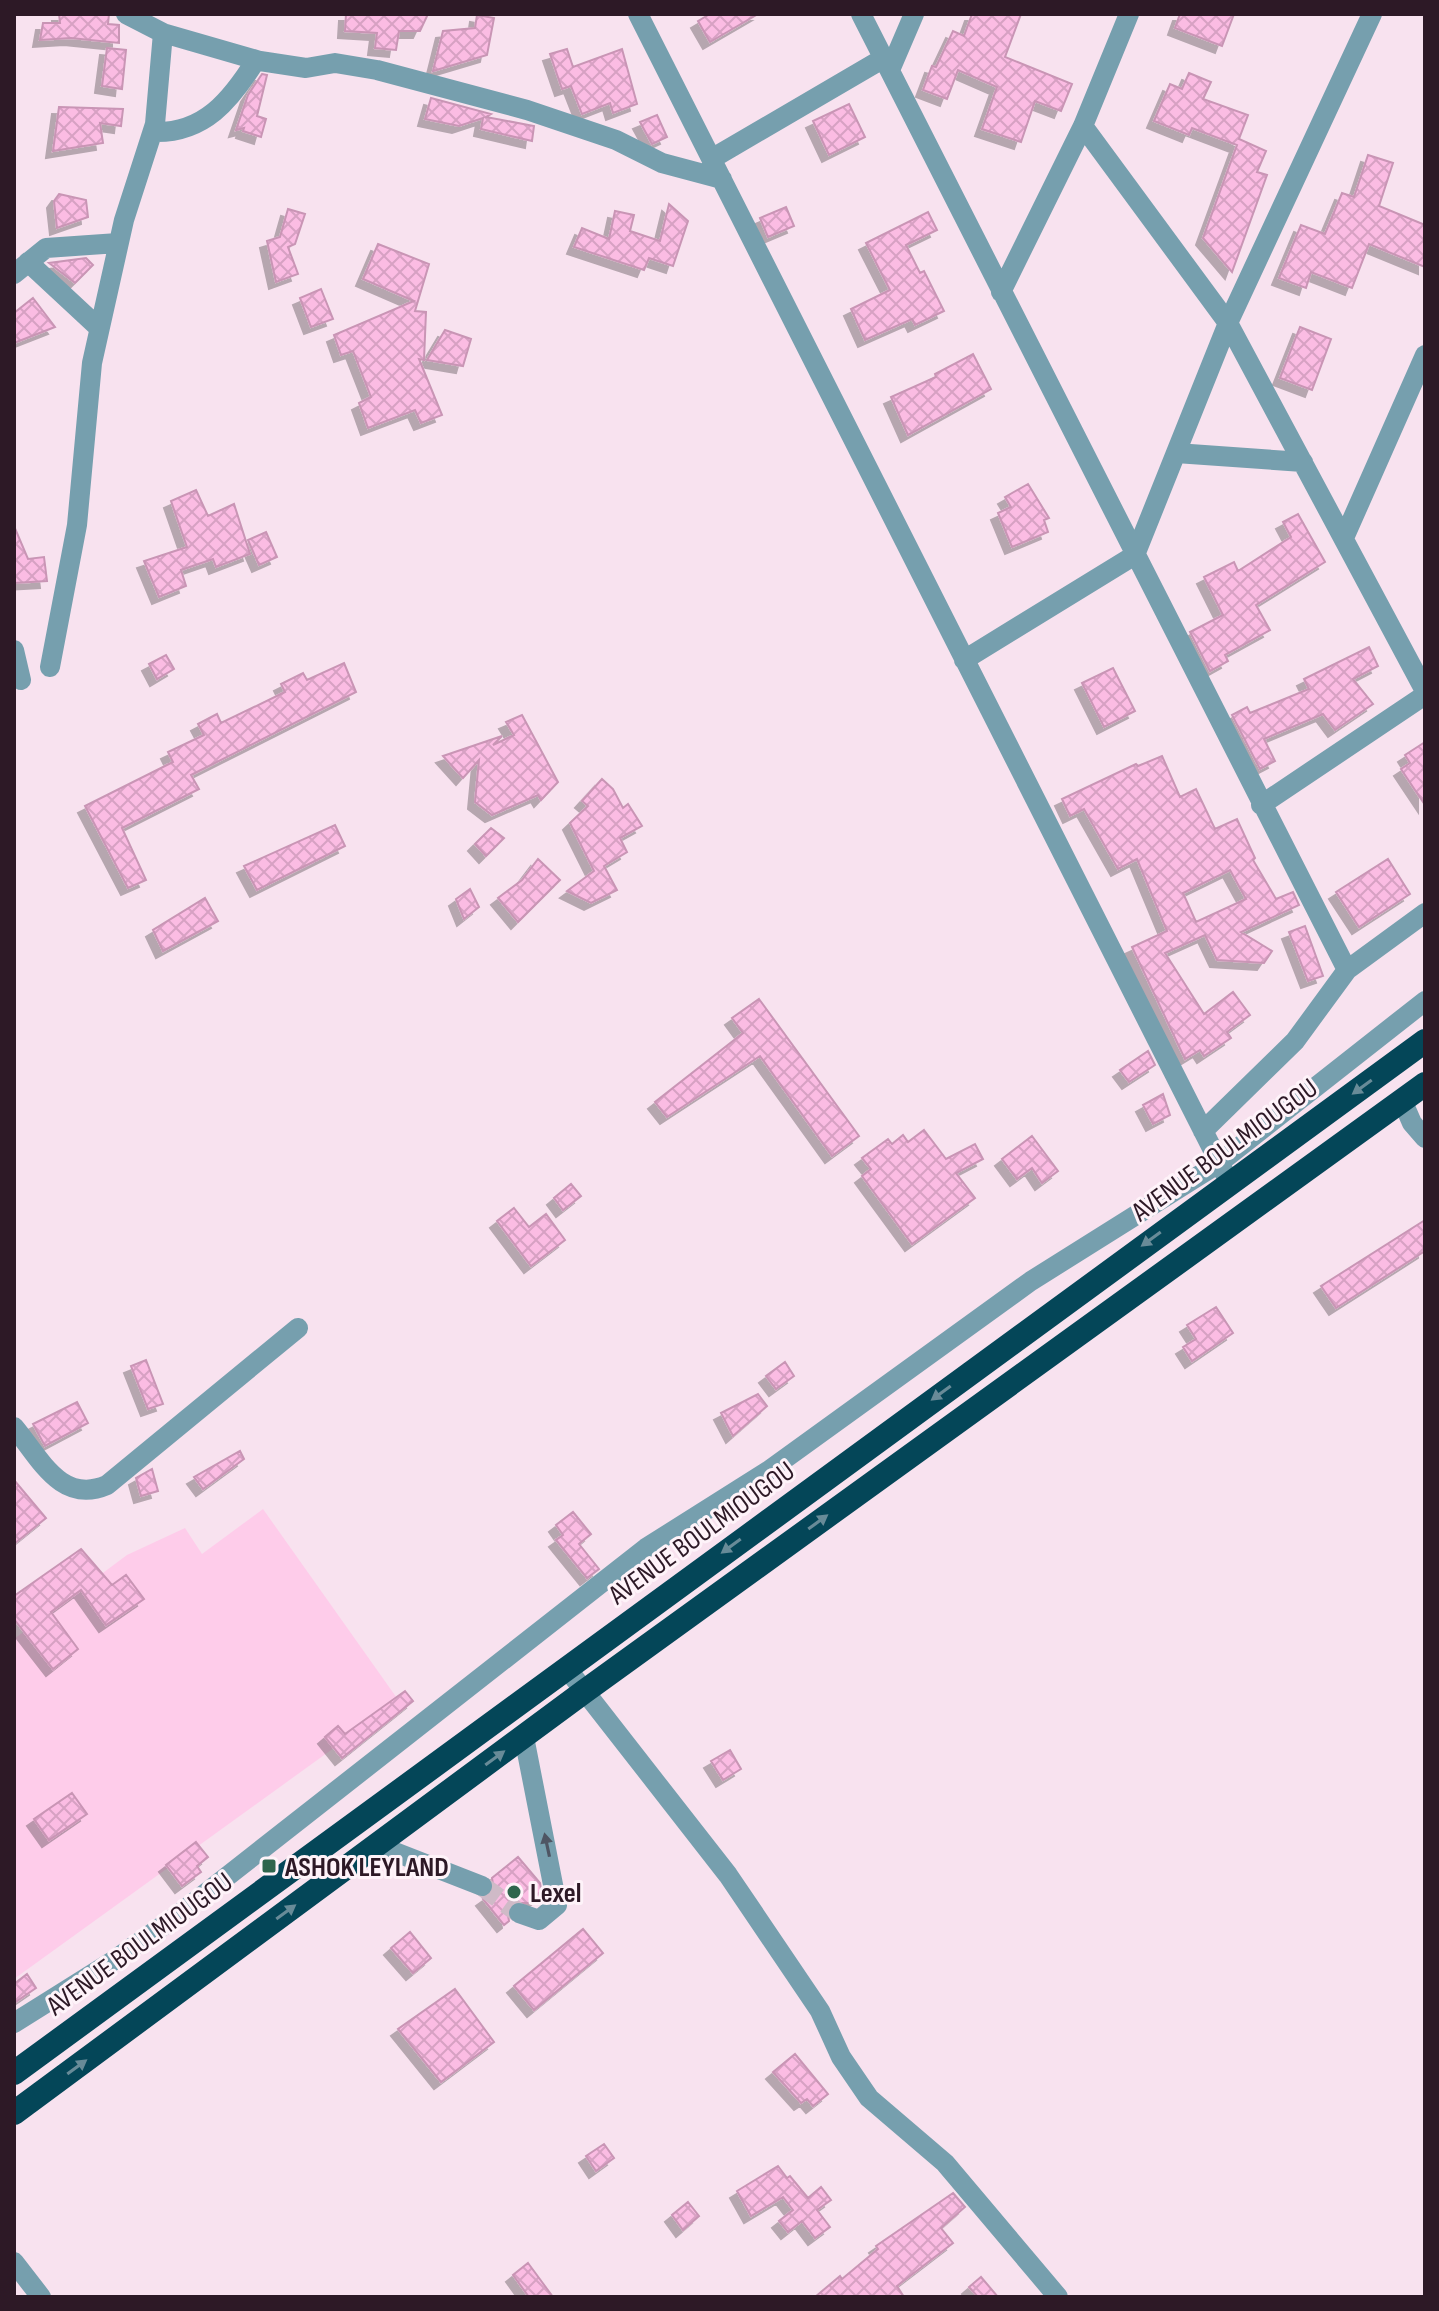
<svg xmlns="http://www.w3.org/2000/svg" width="1439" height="2311" viewBox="0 0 1439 2311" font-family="'Sofia Sans Condensed',sans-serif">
<defs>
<pattern id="building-cross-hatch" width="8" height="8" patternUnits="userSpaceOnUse" patternTransform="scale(2)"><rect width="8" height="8" fill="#fbbce3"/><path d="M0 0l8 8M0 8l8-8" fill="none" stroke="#d7a1c3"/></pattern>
<filter id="shadow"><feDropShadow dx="-7" dy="7" stdDeviation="0" flood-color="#0004"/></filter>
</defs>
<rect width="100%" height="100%" fill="#f8e2ef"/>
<path fill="#feccea" d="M 263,1509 L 399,1701 L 14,1979 L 14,1639 L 127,1555 L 185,1528 L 202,1554 Z"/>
<path fill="url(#building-cross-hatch)" stroke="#c995b5" stroke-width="2" fill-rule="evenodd" filter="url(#shadow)" d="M 59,14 L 109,14 L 108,24 L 119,25 L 119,43 L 71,38 L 40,40 L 43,23 L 60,23 Z
M 346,14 L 428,14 L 420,31 L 399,31 L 396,50 L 375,48 L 377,33 L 345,31 Z
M 710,14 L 758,14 L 710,42 L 698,21 Z
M 972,14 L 1021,14 L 1005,57 L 1072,84 L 1061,111 L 1035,101 L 1021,142 L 982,129 L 997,87 L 958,70 L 947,99 L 923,90 L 932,66 L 936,67 L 953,31 L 964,36 Z
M 1180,14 L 1234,14 L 1222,46 L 1175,28 Z
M 477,15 L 494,18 L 487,55 L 433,71 L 443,31 L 475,28 Z
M 107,48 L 126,50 L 122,89 L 102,86 Z
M 567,49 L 573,67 L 622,49 L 637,104 L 613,113 L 610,103 L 582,114 L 571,86 L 562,89 L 550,54 Z
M 1189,73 L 1211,82 L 1203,99 L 1248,115 L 1239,139 L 1266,151 L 1257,172 L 1267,175 L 1232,272 L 1203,238 L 1237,145 L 1192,128 L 1189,135 L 1154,121 L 1170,84 L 1182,89 Z
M 262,74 L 267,75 L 257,116 L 266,119 L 261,137 L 243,131 L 244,128 L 236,130 L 248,95 Z
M 431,98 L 491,114 L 486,117 L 534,126 L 532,141 L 481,129 L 483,118 L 459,126 L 425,119 Z
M 849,104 L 865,137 L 829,155 L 813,121 Z
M 59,107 L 123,109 L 121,126 L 100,123 L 103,143 L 53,151 Z
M 657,115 L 667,137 L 652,144 L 640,122 Z
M 1368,155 L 1393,163 L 1379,206 L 1425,225 L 1425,267 L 1369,244 L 1352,288 L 1311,272 L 1306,288 L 1279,278 L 1301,225 L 1325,234 L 1342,193 L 1354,197 Z
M 59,194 L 86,200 L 88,217 L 57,228 L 54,201 Z
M 669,204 L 688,221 L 673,266 L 649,258 L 644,270 L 574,247 L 582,228 L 609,239 L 615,211 L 634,215 L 630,231 L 660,241 Z
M 786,207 L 794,226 L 768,237 L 760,218 Z
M 288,209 L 305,214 L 295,244 L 288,247 L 298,274 L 276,282 L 267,241 L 280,237 Z
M 928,212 L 937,230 L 906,245 L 920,273 L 924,271 L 944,311 L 915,325 L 912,319 L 865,340 L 851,309 L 890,290 L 866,243 Z
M 378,244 L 429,264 L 415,311 L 426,312 L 424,360 L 419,359 L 442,415 L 421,423 L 415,410 L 368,428 L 359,403 L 371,397 L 353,351 L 341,355 L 334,335 L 414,301 L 363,279 Z
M 86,258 L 93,265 L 75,283 L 49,263 Z
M 321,289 L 333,319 L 311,327 L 300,298 Z
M 33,298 L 55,327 L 14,343 L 14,313 Z
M 1300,327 L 1331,339 L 1312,390 L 1280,378 Z
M 445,330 L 471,339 L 463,366 L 427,360 Z
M 973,354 L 991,389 L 908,435 L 891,397 L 936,377 L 935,374 Z
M 1028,484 L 1049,518 L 1044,520 L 1048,532 L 1012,547 L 998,513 L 1011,507 L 1005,497 Z
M 196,490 L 208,516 L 234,504 L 250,554 L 216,567 L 213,559 L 181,570 L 186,586 L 159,597 L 144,561 L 187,547 L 171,501 Z
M 1298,514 L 1325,562 L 1256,605 L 1270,630 L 1225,655 L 1228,661 L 1210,671 L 1190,632 L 1223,615 L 1204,577 L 1234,562 L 1238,571 L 1291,537 L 1283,522 Z
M 14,526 L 28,559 L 44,557 L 47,581 L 14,583 Z
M 266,532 L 277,557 L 259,565 L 248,540 Z
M 1369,647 L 1378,666 L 1353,679 L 1373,704 L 1335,730 L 1323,714 L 1264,739 L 1275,761 L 1260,769 L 1232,715 L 1247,707 L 1250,713 L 1309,689 L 1304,679 Z
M 166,655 L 174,669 L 157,679 L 149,664 Z
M 344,663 L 356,692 L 191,775 L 199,789 L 122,828 L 146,880 L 128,888 L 85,806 L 173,762 L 168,752 L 204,735 L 198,724 L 217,714 L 221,723 L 285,692 L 281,684 L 303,673 L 307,680 Z
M 1113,668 L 1135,711 L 1104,727 L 1082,683 Z
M 522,715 L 558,782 L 541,800 L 538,795 L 492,815 L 475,802 L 479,760 L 463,778 L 443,756 L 502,736 L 493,745 L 514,735 L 506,722 Z
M 1425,742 L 1425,805 L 1401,769 L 1410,763 L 1405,755 Z
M 1162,756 L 1180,797 L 1196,789 L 1215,829 L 1237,819 L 1255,858 L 1253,860 L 1276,899 L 1293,892 L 1299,905 L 1241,932 L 1272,951 L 1264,963 L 1217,960 L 1205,935 L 1165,953 L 1204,1014 L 1233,992 L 1250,1015 L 1227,1032 L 1231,1038 L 1204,1056 L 1200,1050 L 1185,1059 L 1132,947 L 1167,931 L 1137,859 L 1118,869 L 1084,809 L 1070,816 L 1062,799 L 1136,764 L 1138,766 ZM 1230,870 L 1246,899 L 1196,922 L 1183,893 Z
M 602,779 L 613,789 L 623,808 L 628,804 L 642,826 L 620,838 L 627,852 L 604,866 L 617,890 L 591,903 L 567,891 L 594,871 L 570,823 L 588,806 L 582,801 Z
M 335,825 L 345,846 L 257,890 L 244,866 Z
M 491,828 L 504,838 L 486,856 L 475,844 Z
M 538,859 L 560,880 L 518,922 L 498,898 L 522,880 Z
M 1388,859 L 1410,894 L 1359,927 L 1336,892 Z
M 470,889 L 479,907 L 464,919 L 456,899 Z
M 205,898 L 218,921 L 163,951 L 153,930 Z
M 1305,926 L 1323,976 L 1308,981 L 1289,932 Z
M 759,999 L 859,1136 L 832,1156 L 760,1056 L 667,1117 L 655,1102 L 743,1033 L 732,1018 Z
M 1148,1051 L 1155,1065 L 1129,1082 L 1120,1070 Z
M 1163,1094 L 1170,1115 L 1153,1124 L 1143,1105 Z
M 924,1130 L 946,1159 L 975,1144 L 983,1159 L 956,1173 L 975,1198 L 912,1244 L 862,1176 L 871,1169 L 862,1158 L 888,1139 L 892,1144 L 903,1135 L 908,1142 Z
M 1032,1136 L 1058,1171 L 1042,1183 L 1032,1168 L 1017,1179 L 1002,1159 Z
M 571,1184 L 581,1196 L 563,1210 L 554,1198 Z
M 514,1208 L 529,1227 L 546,1214 L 565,1240 L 531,1266 L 497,1221 Z
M 1425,1220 L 1425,1251 L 1336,1308 L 1321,1286 Z
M 1216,1307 L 1233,1333 L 1192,1361 L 1183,1347 L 1196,1339 L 1187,1325 Z
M 146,1360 L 163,1404 L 148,1409 L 131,1366 Z
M 785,1362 L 794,1376 L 776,1389 L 766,1376 Z
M 758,1394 L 767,1406 L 733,1436 L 721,1413 Z
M 77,1402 L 88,1423 L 45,1446 L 33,1424 Z
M 240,1451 L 244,1459 L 203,1489 L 194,1477 Z
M 152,1469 L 158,1491 L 141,1496 L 136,1478 Z
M 14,1480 L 46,1518 L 14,1544 Z
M 573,1512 L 591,1534 L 579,1544 L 599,1569 L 587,1578 L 556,1540 L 563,1535 L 556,1525 Z
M 81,1549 L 112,1585 L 126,1575 L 144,1599 L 106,1625 L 81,1590 L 51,1612 L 78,1649 L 53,1669 L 14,1619 L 14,1596 Z
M 405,1691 L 413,1701 L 342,1758 L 325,1737 L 338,1726 L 345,1734 Z
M 730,1750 L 741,1769 L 723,1780 L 711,1761 Z
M 72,1793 L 87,1814 L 49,1840 L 34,1819 Z
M 196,1842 L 208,1857 L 197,1866 L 201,1872 L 182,1886 L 166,1865 Z
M 518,1857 L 540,1883 L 542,1895 L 531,1903 L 511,1903 L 507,1909 L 509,1921 L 504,1925 L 483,1899 L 494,1891 L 492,1878 Z
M 583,1929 L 603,1953 L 534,2010 L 514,1986 Z
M 410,1932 L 431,1958 L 413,1973 L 391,1948 Z
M 27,1974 L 36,1988 L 14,2003 L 14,1984 Z
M 455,1989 L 494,2042 L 441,2082 L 398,2029 Z
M 795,2054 L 828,2094 L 813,2106 L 807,2099 L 801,2103 L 773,2072 Z
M 604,2144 L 614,2158 L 596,2171 L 586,2156 Z
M 778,2166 L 787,2178 L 790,2176 L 808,2198 L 821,2187 L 831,2200 L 817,2210 L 830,2227 L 815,2238 L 802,2221 L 788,2232 L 779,2221 L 793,2210 L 783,2197 L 751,2216 L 737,2191 Z
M 953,2193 L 965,2207 L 941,2228 L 953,2243 L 897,2286 L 904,2297 L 815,2297 L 840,2276 L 842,2279 L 878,2249 L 876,2246 Z
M 688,2202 L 699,2216 L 683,2230 L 672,2215 Z
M 528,2263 L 542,2282 L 553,2297 L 529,2297 L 513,2275 Z
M 981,2277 L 998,2297 L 978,2297 L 969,2287 Z"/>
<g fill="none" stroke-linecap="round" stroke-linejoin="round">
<path stroke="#cfbac7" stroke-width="20" stroke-dasharray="20 10" stroke-linecap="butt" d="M 482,1886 L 519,1913"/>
<path stroke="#769fae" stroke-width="20" d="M 126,14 L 163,33 L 260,61 L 306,68 L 335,63 L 377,70 L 527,110 L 616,140 L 662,163 L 722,179
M 638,14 L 1225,1174
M 861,14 L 1347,970
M 890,70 L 914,14
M 1083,126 L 1228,323 L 1425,691
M 153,132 C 204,134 231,100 256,60
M 713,158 L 884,58
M 28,262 L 99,328
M 14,274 L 46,248 L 118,243
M 1001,292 L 1083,126 L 1129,14
M 1176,453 L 1303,462
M 1344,538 L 1425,355
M 14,650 L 21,680
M 964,660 L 1135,555 L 1228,323 L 1372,14
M 50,667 L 77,525 L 92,363 L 124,220 L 155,124 L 163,33
M 1261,805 L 1425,695
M 1402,1100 L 1412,1123 L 1425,1138
M 1203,1131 L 1295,1041 L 1347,970 L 1425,913
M 14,1427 C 40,1458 61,1505 107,1485 L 298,1328
M 568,1670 L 728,1875 L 820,2011 L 841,2057 L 869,2098 L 945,2163 L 1058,2297
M 377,1845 L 482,1886
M 519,1913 L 539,1920 L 557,1905 L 524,1737
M 14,2023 L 113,1961 L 174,1918 L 646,1548 L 768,1471 L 1031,1281 L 1219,1163 L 1425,1001
M 14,2262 L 41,2297"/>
<path stroke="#044658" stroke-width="24" d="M 14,2073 L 1425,1041
M 14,2113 L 585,1691 L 1425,1084"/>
</g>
<defs><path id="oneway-solid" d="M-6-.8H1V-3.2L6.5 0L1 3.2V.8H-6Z" transform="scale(2)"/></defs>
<g fill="#688b98">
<use href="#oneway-solid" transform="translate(1362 1087) rotate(144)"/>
<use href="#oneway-solid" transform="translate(1151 1239) rotate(144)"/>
<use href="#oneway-solid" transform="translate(941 1393) rotate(144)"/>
<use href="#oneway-solid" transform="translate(818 1522) rotate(-36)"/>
<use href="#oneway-solid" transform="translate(731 1546) rotate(144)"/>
<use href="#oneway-solid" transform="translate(495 1758) rotate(-36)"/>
<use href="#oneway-solid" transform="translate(286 1912) rotate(-36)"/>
<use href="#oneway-solid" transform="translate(77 2067) rotate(-36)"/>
</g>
<use fill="#4e5563" href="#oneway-solid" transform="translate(547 1845) rotate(-102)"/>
<g fill="#2e654c" stroke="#fef3f9" stroke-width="3">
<rect x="261" y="1858" width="16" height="16" rx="4"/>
<circle cx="514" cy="1892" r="8"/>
</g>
<g text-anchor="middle" stroke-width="6" stroke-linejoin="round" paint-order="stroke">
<g font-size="28" fill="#2d1926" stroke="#fef3f9">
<text transform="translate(1224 1149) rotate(-36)" y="10">AVENUE BOULMIOUGOU</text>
<text transform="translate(701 1532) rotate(-36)" y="10">AVENUE BOULMIOUGOU</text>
<text transform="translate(139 1943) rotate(-36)" y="10">AVENUE BOULMIOUGOU</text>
</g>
<g font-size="28" font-weight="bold" fill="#2d1926" stroke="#fef3f9" text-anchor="start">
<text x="285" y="1876">ASHOK LEYLAND</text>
<text x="530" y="1902">Lexel</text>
</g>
</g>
<rect width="1439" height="2311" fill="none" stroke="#2d1926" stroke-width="32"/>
</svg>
